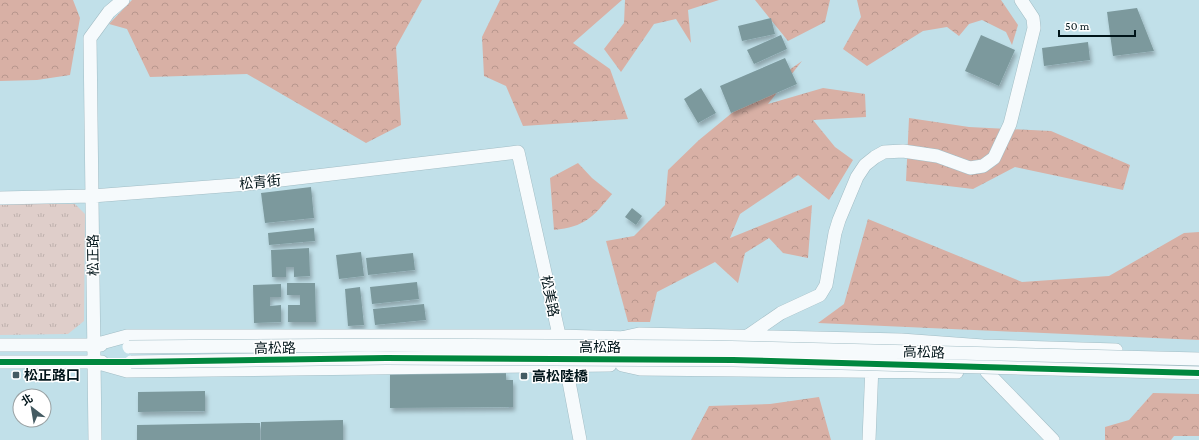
<svg xmlns="http://www.w3.org/2000/svg" width="1199" height="440" viewBox="0 0 1199 440" font-family="'Crimson Pro','Noto Sans TC',serif">
<defs>
<pattern id="forest-crowns" width="20" height="18" patternUnits="userSpaceOnUse"><rect width="20" height="18" fill="#d8b0a5"/><path d="M2 6a3 3 0 1 1 6 0M12 15a3 3 0 1 1 6 0" fill="none" stroke="#b8968d"/></pattern>
<pattern id="park-tufts" width="24" height="20" patternUnits="userSpaceOnUse"><rect width="24" height="20" fill="#dfceca"/><path d="M3 7l-1-3M5 7V3M7 7l1-3M15 17l-1-3M17 17v-4M19 17l1-3" fill="none" stroke="#beb0ad"/></pattern>
<filter id="shadow"><feDropShadow dx="2" dy="4" stdDeviation="2" flood-color="#0004"/></filter>
</defs>
<rect width="100%" height="100%" fill="#c1e0e9"/>
<path fill="url(#forest-crowns)" d="M 0,0 L 73,0 L 80,18 L 70,75 L 37,80 L 0,81 Z
M 132,0 L 422,0 L 396,47 L 401,125 L 366,143 L 247,74 L 150,77 L 127,29 L 109,24 Z
M 500,0 L 622,0 L 573,43 L 610,69 L 628,119 L 523,126 L 506,86 L 484,76 L 482,37 Z
M 625,0 L 719,0 L 688,10 L 691,43 L 676,19 L 654,24 L 621,72 L 604,49 L 624,23 Z
M 755,0 L 830,0 L 825,22 L 788,41 Z
M 857,0 L 1001,0 L 1018,25 L 1012,45 L 1006,32 L 982,20 L 969,24 L 959,36 L 947,27 L 923,31 L 867,66 L 843,49 L 861,17 Z
M 802,61 L 768,104 L 823,88 L 865,94 L 866,117 L 813,120 L 835,147 L 853,160 L 829,200 L 798,175 L 740,214 L 730,238 L 812,205 L 808,258 L 783,253 L 769,238 L 745,253 L 738,283 L 715,262 L 657,292 L 650,322 L 628,322 L 606,241 L 634,236 L 665,205 L 668,170 L 699,140 L 755,94 Z
M 909,118 L 969,127 L 1051,131 L 1130,165 L 1123,190 L 1015,167 L 973,189 L 906,181 Z
M 578,163 L 592,178 L 612,194 C 593,217 585,227 554,230 L 550,178 Z
M 868,219 L 1022,282 L 1109,276 L 1184,233 L 1199,232 L 1199,340 L 818,323 L 844,304 Z
M 1153,393 L 1199,394 L 1199,436 L 1174,436 L 1171,440 L 1105,440 L 1105,427 L 1129,420 Z
M 819,397 L 831,440 L 691,440 L 709,406 L 770,404 Z"/>
<path fill="url(#park-tufts)" d="M 0,204 L 75,204 L 85,214 L 84,321 L 68,334 L 0,335 Z"/>
<path fill="#7c999d" filter="url(#shadow)" d="M 1137,8 L 1154,51 L 1113,56 L 1107,12 Z
M 771,18 L 775,34 L 742,41 L 738,26 Z
M 781,35 L 787,49 L 754,64 L 747,50 Z
M 981,35 L 1015,50 L 999,86 L 965,71 Z
M 1088,42 L 1090,60 L 1044,66 L 1042,48 Z
M 785,58 L 797,84 L 731,113 L 720,86 Z
M 701,88 L 716,113 L 698,123 L 684,99 Z
M 311,187 L 314,218 L 265,223 L 261,193 Z
M 632,208 L 642,216 L 636,225 L 625,217 Z
M 314,228 L 315,241 L 269,245 L 268,233 Z
M 309,248 L 310,276 L 294,277 L 294,267 L 286,267 L 286,277 L 272,277 L 271,250 Z
M 361,252 L 364,276 L 339,279 L 336,255 Z
M 413,253 L 415,270 L 368,275 L 366,258 Z
M 417,282 L 419,299 L 372,304 L 370,287 Z
M 287,283 L 315,283 L 316,322 L 288,322 L 288,305 L 300,305 L 300,295 L 287,295 Z
M 281,284 L 281,297 L 270,297 L 270,306 L 281,305 L 281,322 L 254,323 L 253,285 Z
M 360,287 L 364,325 L 348,326 L 345,289 Z
M 424,304 L 426,320 L 375,325 L 373,309 Z
M 506,372 L 506,380 L 513,380 L 513,407 L 390,408 L 390,373 Z
M 205,391 L 205,411 L 138,412 L 138,392 Z
M 343,420 L 343,440 L 261,440 L 261,422 Z
M 248,423 L 260,423 L 260,440 L 137,440 L 137,425 Z"/>
<g fill="none" stroke-linecap="round" stroke-linejoin="round">
<g stroke="#a2bdc5" stroke-width="14">
<path id="minor" d="M 0,198 L 92,196 L 248,184 L 518,152 L 566,366 L 580,440
M 746,337 L 781,313 L 820,295 L 826,285 L 835,233 L 839,220 L 857,177 L 865,165 L 875,157 L 884,152 L 903,151 L 937,156 L 970,168 L 983,166 L 994,158 L 1010,124 L 1034,28 L 1033,18 L 1021,0
M 621,338 L 639,334 L 901,340 L 983,346 L 1116,350 L 1115,369
M 0,345 L 101,345
M 94,345 L 127,336 L 558,336 L 629,338
M 985,358 L 987,372 L 1053,440
M 0,362 L 102,362
M 95,362 L 127,371 L 610,365
M 622,365 L 640,369 L 957,372
M 95,440 L 90,38 L 109,12 L 123,0
M 869,440 L 872,365"/>
</g>
<use href="#minor" stroke="#f6fafc" stroke-width="13"/>
<g stroke="#a2bdc5" stroke-width="14" stroke-linecap="butt">
<path id="minor-bridge" d="M 129,347 L 390,345 L 709,347 L 1199,359
M 131,362 L 386,358 L 733,360 L 1199,373"/>
</g>
<use href="#minor-bridge" stroke="#f6fafc" stroke-width="13"/>
<g stroke="#fff" stroke-width="8">
<path id="cycleway" d="M 0,362 L 131,362 L 386,358 L 733,360 L 1199,373"/>
</g>
<use href="#cycleway" stroke="#00873e" stroke-width="6"/>
</g>
<g fill="#445b62" stroke="#fff" stroke-width="1.5">
<rect x="12" y="371" width="8" height="8" rx="2"/>
<rect x="520" y="372" width="8" height="8" rx="2"/>
</g>
<g text-anchor="middle" stroke-width="3" stroke-linejoin="round" paint-order="stroke">
<g font-size="14" fill="#001419" stroke="#fff">
<text transform="translate(260 182) rotate(-6)" y="5">松青街</text>
<text transform="translate(93 255) rotate(-91)" y="5">松正路</text>
<text transform="translate(550 296) rotate(78)" y="5">松美路</text>
<text x="600" y="352">高松路</text>
<text transform="translate(275 348) rotate(-1)" y="5">高松路</text>
<text transform="translate(924 352) rotate(2)" y="5">高松路</text>
</g>
<g font-size="14" font-weight="bold" fill="#001419" stroke="#fff" text-anchor="start">
<text x="24" y="380">松正路口</text>
<text x="532" y="381">高松陸橋</text>
</g>
</g>
<g transform="translate(32 408) rotate(329)"><circle r="19" fill="#ffffff" stroke="#99a1a3"/>
<path d="M0-3L7 15L0 10L-7 15Z" fill="#445b62"/>
<text y="-6" font-size="11" font-weight="bold" text-anchor="middle" fill="#001419">北</text>
</g>
<path d="M1059 30v6h76v-6" fill="none" stroke="#001419" stroke-width="2"/>
<text x="1065" y="30" font-size="12" fill="#001419" stroke="#ffffff" stroke-width="3" paint-order="stroke">50 m</text>
</svg>
